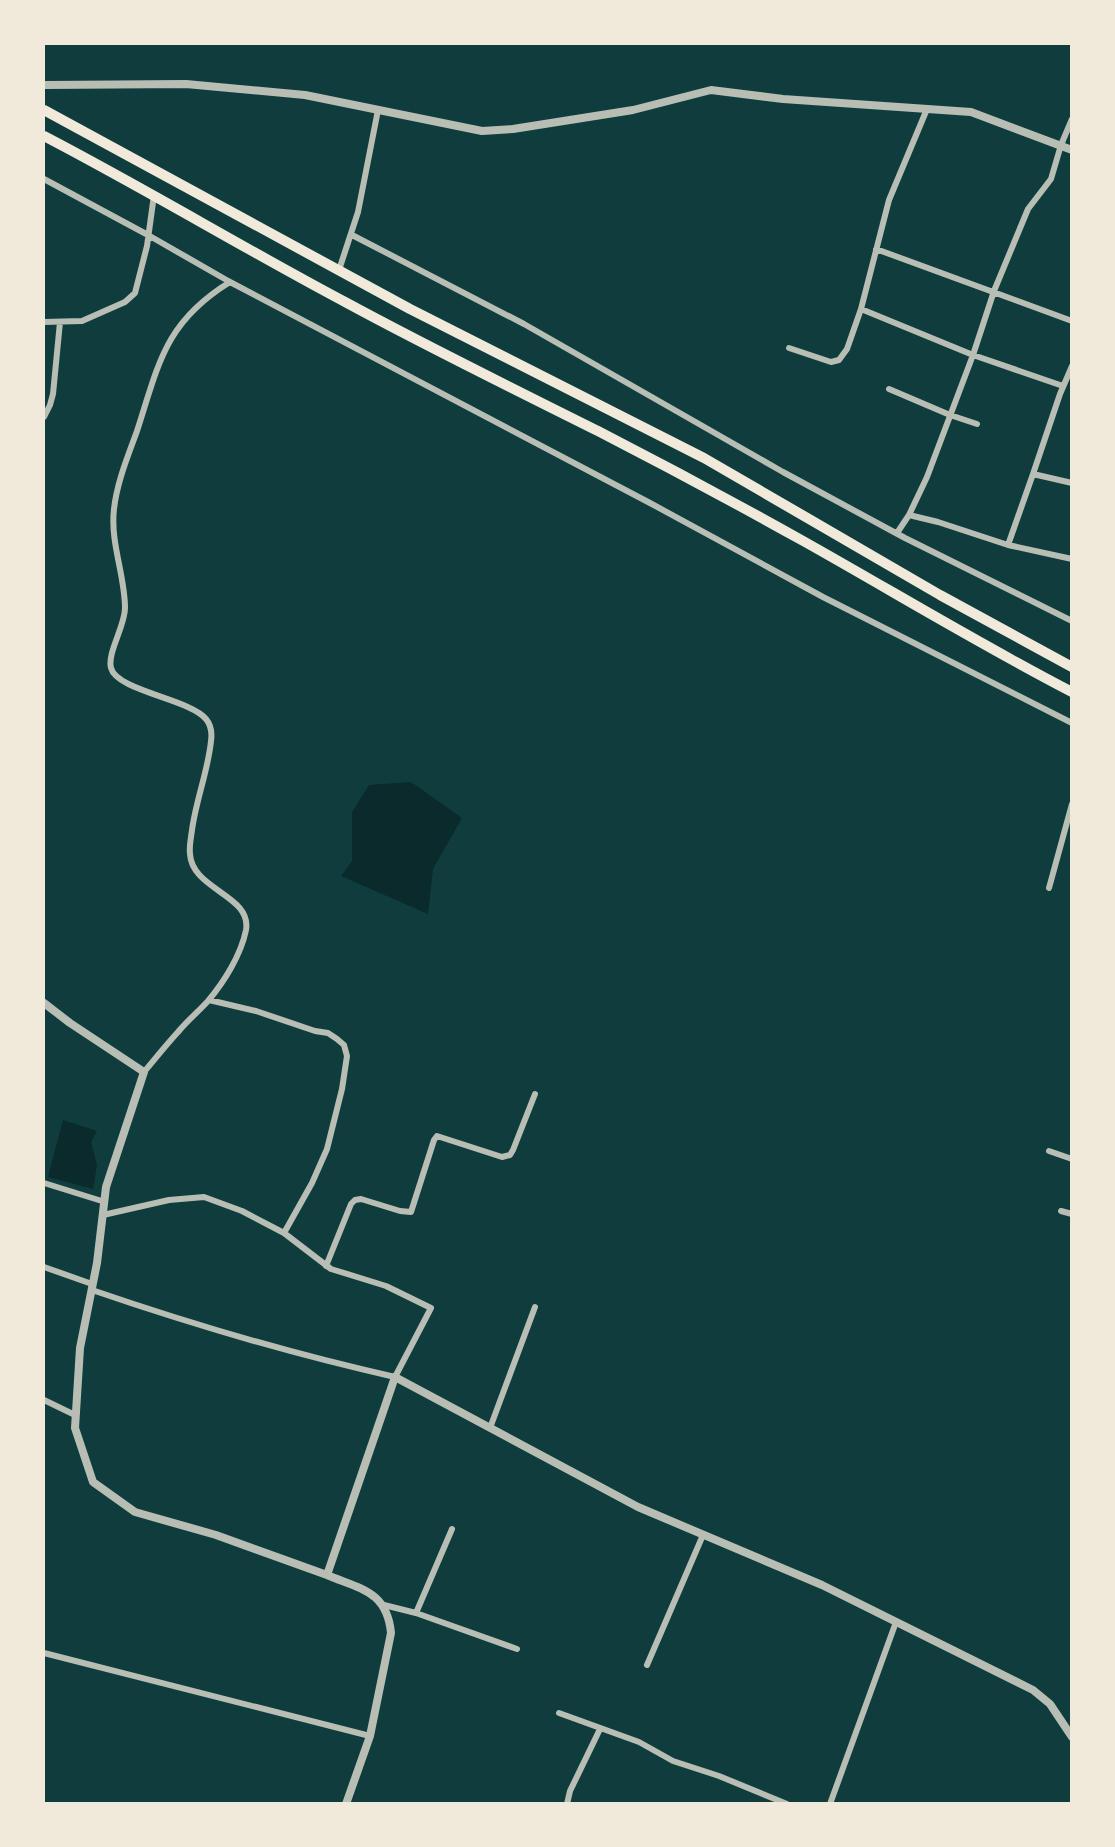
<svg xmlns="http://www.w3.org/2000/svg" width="1115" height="1847" viewBox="0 0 1115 1847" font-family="Montserrat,sans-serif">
<rect width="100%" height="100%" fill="#0f3d3e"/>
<path fill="#0a2a2b" d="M 411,782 L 462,818 L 433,869 L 428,914 L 341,876 L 352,861 L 352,812 L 369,785 Z
M 63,1120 L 97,1131 L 91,1142 L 97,1165 L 93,1189 L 48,1177 Z"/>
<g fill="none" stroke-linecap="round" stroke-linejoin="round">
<path stroke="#b8beb3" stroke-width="6" d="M 44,179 L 148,235 L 230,282 L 650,503 L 823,597 L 1072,723
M 352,235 L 524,324 L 783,472 L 905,538 L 1072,621
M 876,249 L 1072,321
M 339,270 L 358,212 L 378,110
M 861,309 L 889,200 L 927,109
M 44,322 L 82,321 L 125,302 L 135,293 L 147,246 L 154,195
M 789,348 L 831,362 L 839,360 L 847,349 L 861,309 L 973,355 L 1063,386
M 889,389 L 950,415 L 977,424
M 44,417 L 50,405 L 53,394 L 60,322
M 1033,474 L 1060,394 L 1072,366
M 909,515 L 938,522 L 1008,545 L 1072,559
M 897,533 L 909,515 L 927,477 L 973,355 L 994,291 L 1028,209 L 1051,179 L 1061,145 L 1072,119
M 1008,545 L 1033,474 L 1072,483
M 1049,888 L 1072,804
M 209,1000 L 256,1011 L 315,1031 L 328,1033 L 337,1039 L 344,1045 L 347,1056 L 342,1089 L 327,1149 L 312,1183 L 284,1233
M 144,1072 C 155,1059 166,1045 178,1032 C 187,1021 198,1012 208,1001 C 224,982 241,955 246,930 C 252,895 192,890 190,854 C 189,846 191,838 192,830 C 196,800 208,771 211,741 C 212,734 211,725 206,719 C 190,699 117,691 111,668 C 107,653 125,626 125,608 C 125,575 110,543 114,509 C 117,482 128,456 137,431 C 159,363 165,322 230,282
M 1049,1151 L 1072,1159
M 44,1183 L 105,1202
M 1061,1211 L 1072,1214
M 326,1266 L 351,1204 L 355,1200 L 361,1199 L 400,1211 L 411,1212 L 434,1140 L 437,1136 L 502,1157 L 510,1155 L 513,1150 L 535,1094
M 44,1267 L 92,1284 L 92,1290 C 191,1324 293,1354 395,1377 L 431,1308 L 386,1286 L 331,1269 L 284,1233 L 242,1211 L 204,1197 L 169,1200 L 103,1215
M 44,1400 L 75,1415
M 490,1428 L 535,1307
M 384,1605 L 416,1613 L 517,1649
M 416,1613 L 452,1529
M 44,1653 L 370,1736
M 647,1665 L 703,1535
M 559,1713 L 639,1742 L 673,1761 L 719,1776 L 787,1804
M 567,1804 L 570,1791 L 600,1729
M 830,1804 L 896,1622"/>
<path stroke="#b8beb3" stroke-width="8" d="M 44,85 L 186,84 L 305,95 L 482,131 L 513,129 L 633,110 L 711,90 L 783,99 L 971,112 L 1072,150
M 44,1003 L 70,1023 L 144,1072 L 106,1187 L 97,1263 L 80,1348 L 75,1428 L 93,1482 L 135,1512 L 216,1535 L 327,1575 L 395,1377 L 638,1507 L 822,1585 L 1033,1690 L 1050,1704 L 1072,1737
M 327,1575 C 360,1589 387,1591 391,1633 L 370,1736 L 346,1804"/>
<path stroke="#f1e9da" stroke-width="10" d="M 44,110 L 410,309 L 704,458 L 940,595 L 1072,667
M 44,136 C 146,189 245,249 347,303 C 430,348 514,389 598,431 C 668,467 737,504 805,542 C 894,592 981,645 1072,692"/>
</g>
<rect width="1115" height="1847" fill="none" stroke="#f1e9da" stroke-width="90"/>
</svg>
